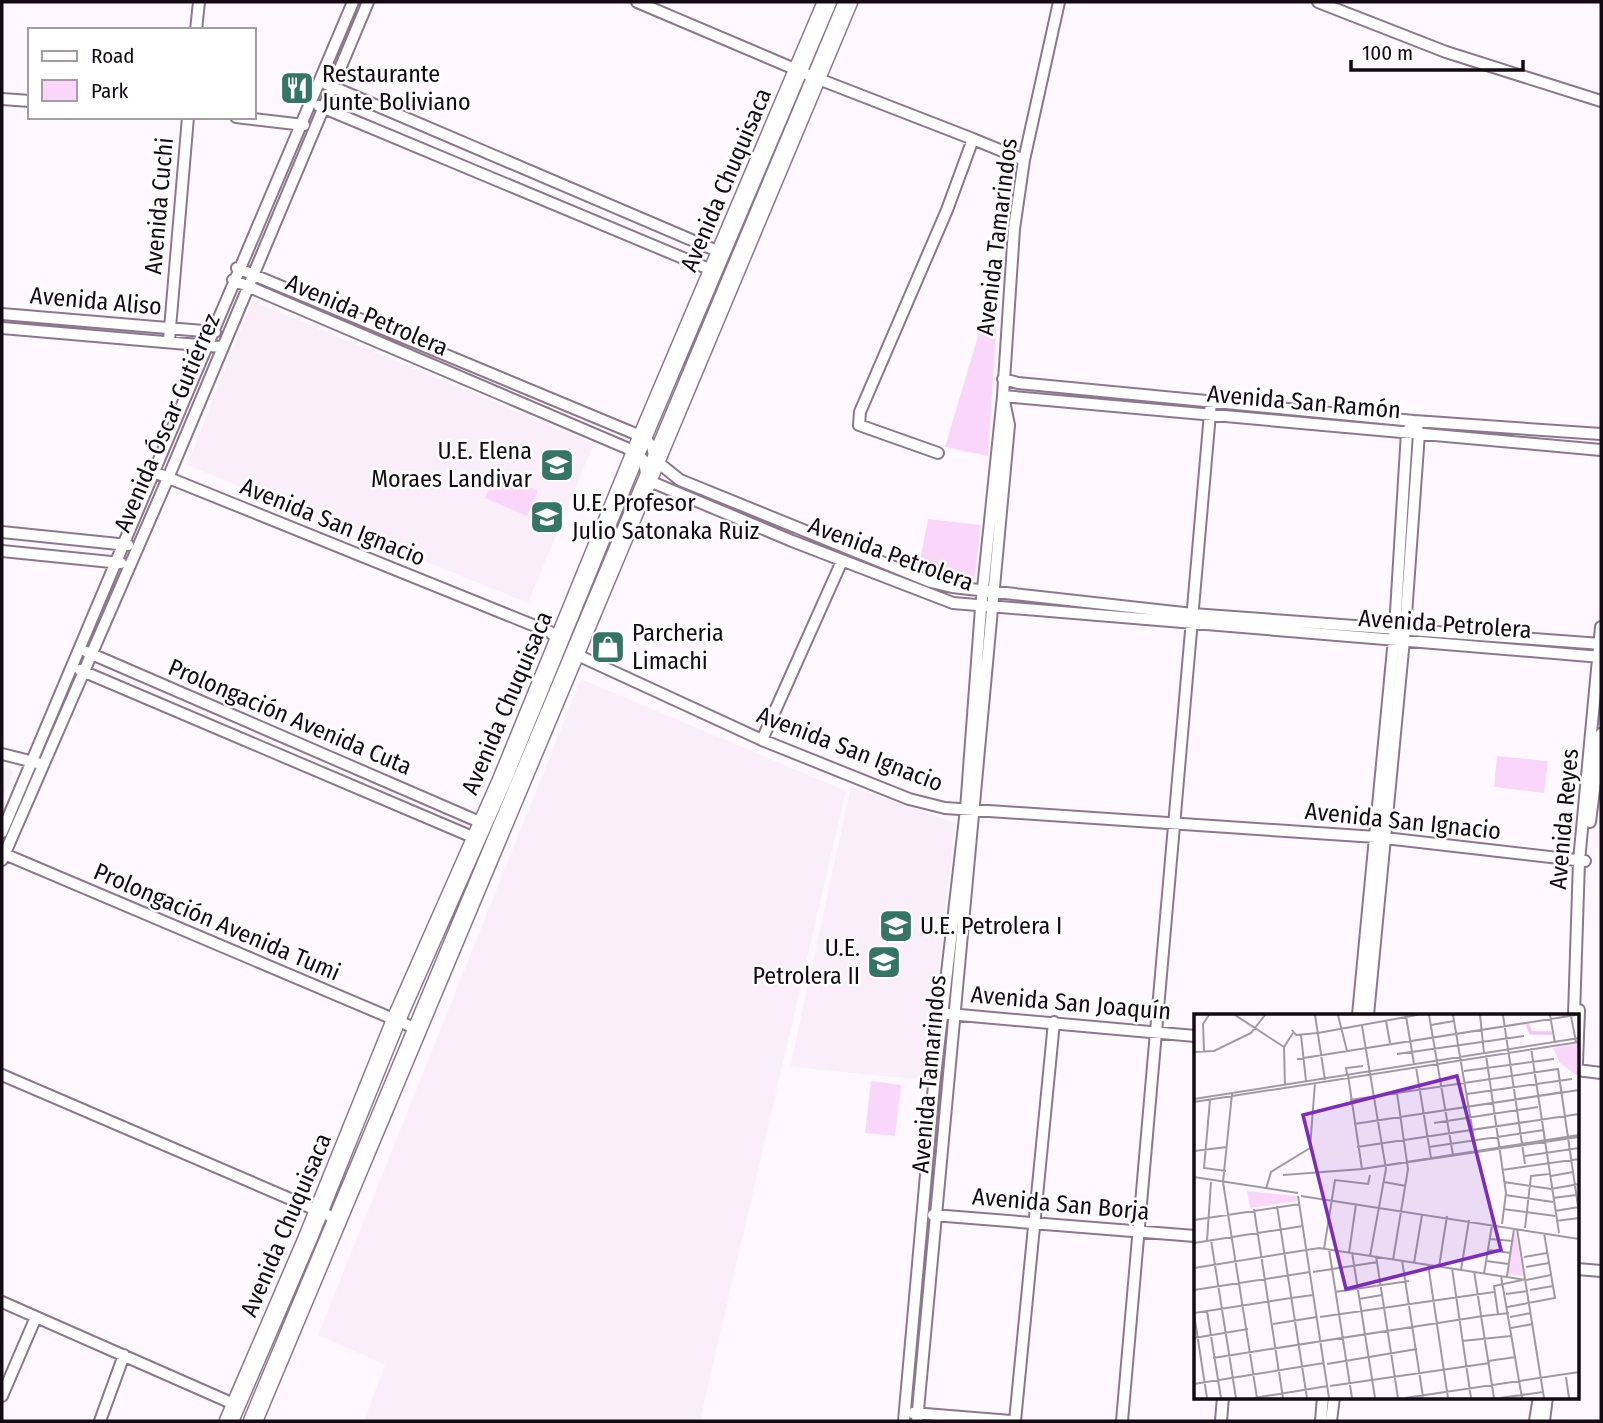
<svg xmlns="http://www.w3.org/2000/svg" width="1603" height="1423" viewBox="0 0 1603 1423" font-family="'Fira Sans Condensed',sans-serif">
<rect width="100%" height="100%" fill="#fff9ff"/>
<path fill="#fbeefb" d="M 252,301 L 594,444 L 528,603 L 187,465 Z
M 581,679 L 846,791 L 700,1421 L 364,1421 L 385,1365 L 318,1335 Z
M 2,767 L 10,768 L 13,773 L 2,802 Z
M 851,786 L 955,823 L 926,1080 L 790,1067 Z"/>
<path fill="#fad6fb" d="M 993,286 L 999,287 L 988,456 L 945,447 Z
M 496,473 L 538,491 L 527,516 L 485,498 Z
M 928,519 L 981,525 L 974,581 L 952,581 L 918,571 Z
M 1497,756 L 1548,761 L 1544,793 L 1494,787 Z
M 871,1081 L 901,1085 L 895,1136 L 865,1133 Z"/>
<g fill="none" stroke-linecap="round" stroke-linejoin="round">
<g stroke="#8e768e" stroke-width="14">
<path id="minor" d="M 637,2 L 816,78 L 973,139 L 947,210 L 860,412 L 859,425 L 938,453
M 1059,2 L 1024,160 L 1014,229 L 1003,396 L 1601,450
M 1318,2 L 1446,52 L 1601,101
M 196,30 L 199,2
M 326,84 L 722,253
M 2,99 L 30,101
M 319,106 L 714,271
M 236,117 L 304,125
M 973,139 L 1024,160
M 237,268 L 643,437 L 652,446 L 655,460 L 680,480 L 931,582 L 952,587 L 1193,614 L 1601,644
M 233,280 L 636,452 L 644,461 L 647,480 L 792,541 L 953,603 L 1601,657
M 2,314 L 215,332
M 2,328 L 222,347
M 169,340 L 188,117
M 1003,379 L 1018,383 L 1414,421 L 1601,434
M 154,472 L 550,632 L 560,642
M 2,532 L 128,545
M 2,551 L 121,563
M 87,652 L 482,823
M 573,653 L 762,740 L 909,799 L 945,808 L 1376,837 L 1585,861
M 80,670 L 475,838
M 762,740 L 842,561
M 2,754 L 38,763
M 1590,822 L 1601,734
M 2,832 C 119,556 235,278 353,2
M 2,853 L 417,1029
M 2,860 L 168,478 L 368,2
M 949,1014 L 1195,1036
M 1358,1015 L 1395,628 L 1407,432 L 1414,421 L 1419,433 L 1405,629 L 1368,1015
M 1574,1015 L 1579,861 L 1601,627
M 1577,1063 L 1579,1010
M 1577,1070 L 1601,1073
M 2,1075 L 337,1219
M 933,1215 L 1195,1236
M 1577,1269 L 1601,1271
M 2,1302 L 236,1405
M 2,1396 L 36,1317
M 913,1413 L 1011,1421
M 100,1421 L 124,1355
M 904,1421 L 934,1085 L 966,809 L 981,608 L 1003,396 L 1009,425 L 917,1421
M 1015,1421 L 1054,1022
M 1122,1421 L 1211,402
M 1221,1421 L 1223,1397
M 1321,1421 L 1323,1397
M 1331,1421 L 1334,1397
M 1535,1421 L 1539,1397
M 1544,1421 L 1547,1397"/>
</g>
<g stroke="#8e768e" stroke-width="21">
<path id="primary" d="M 229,1421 L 307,1240 L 396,1020 L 502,780 L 636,452 L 827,2
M 253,1421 L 848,2"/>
</g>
<use href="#minor" stroke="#fff" stroke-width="10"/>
<use href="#primary" stroke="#fff" stroke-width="18"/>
</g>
<defs>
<g id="restaurant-square" transform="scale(1.75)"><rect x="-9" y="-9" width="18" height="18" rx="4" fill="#347566" stroke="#fff"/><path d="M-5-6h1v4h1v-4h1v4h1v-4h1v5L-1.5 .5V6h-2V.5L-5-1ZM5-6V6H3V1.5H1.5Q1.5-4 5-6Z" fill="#fff"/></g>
<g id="school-square" transform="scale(1.75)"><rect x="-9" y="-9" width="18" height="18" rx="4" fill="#347566" stroke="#fff"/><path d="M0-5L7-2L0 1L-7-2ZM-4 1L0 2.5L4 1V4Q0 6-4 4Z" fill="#fff"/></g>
<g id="shop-square" transform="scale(1.75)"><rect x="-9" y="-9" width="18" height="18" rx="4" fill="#347566" stroke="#fff"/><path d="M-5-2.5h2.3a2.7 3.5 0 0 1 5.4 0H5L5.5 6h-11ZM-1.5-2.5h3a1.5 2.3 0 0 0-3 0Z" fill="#fff"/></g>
</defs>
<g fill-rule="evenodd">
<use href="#restaurant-square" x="297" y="88"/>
<use href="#school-square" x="557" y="465"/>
<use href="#school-square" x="547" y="517"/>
<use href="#shop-square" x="608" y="647"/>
<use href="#school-square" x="896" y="926"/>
<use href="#school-square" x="884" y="962"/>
</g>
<g text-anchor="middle" stroke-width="5" stroke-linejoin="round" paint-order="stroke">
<g font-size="24" fill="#130a13" stroke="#fff" text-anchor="start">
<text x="322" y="82">Restaurante<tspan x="322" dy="28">Junte Boliviano</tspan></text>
<text x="532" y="459" text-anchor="end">U.E. Elena<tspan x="532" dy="28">Moraes Landivar</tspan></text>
<text x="572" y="511">U.E. Profesor<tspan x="572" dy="28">Julio Satonaka Ruiz</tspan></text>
<text x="632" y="641">Parcheria<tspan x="632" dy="28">Limachi</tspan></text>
<text x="920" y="934">U.E. Petrolera I</text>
<text x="860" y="956" text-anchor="end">U.E.<tspan x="860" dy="28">Petrolera II</tspan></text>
</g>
<g font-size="24" fill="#130a13" stroke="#fff">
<text transform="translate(726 180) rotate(-67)" y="8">Avenida Chuquisaca</text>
<text transform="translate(159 206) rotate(-85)" y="8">Avenida Cuchi</text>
<text transform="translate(997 237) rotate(-83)" y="8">Avenida Tamarindos</text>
<text transform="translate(96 301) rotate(5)" y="8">Avenida Aliso</text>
<text transform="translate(367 315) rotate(23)" y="8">Avenida Petrolera</text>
<text transform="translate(1304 402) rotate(5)" y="8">Avenida San Ramón</text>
<text transform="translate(167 423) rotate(-67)" y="8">Avenida Óscar Gutiérrez</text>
<text transform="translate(333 522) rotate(22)" y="8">Avenida San Ignacio</text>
<text transform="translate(891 554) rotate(20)" y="8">Avenida Petrolera</text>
<text transform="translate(1445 624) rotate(4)" y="8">Avenida Petrolera</text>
<text transform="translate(507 703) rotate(-67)" y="8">Avenida Chuquisaca</text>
<text transform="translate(290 717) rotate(23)" y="8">Prolongación Avenida Cuta</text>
<text transform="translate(850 749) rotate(21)" y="8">Avenida San Ignacio</text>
<text transform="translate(1564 819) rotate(-85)" y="8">Avenida Reyes</text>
<text transform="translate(1403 821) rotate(6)" y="8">Avenida San Ignacio</text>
<text transform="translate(217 922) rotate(23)" y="8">Prolongación Avenida Tumi</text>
<text transform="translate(1071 1003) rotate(5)" y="8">Avenida San Joaquín</text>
<text transform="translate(929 1074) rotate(-85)" y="8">Avenida Tamarindos</text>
<text transform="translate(1061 1204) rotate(5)" y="8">Avenida San Borja</text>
<text transform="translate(286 1225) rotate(-67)" y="8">Avenida Chuquisaca</text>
</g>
</g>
<g transform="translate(1194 1014)">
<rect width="385" height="385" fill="#fff9ff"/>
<path d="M 385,29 L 385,63 L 366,49 L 359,34 ZM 53,177 L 102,182 L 103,187 L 56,194 ZM 320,219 L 322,219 L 329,262 L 314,260 Z" fill="#fad6fb"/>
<path fill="none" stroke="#f7c3f9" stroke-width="3.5" d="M 333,10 L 337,19 L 358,19"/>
<path fill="none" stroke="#a199a1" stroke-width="2" d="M 41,1 L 90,33M 121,1 L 131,66M 144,1 L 153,37M 235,1 L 259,141M 259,1 L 282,137M 286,1 L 290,39M 309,1 L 331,150M 356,1 L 361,29M 212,2 L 220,50M 377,2 L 382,28M 192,7 L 196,29M 237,11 L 260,7M 168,12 L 192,155 L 176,242M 98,16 L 102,21 L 124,19 L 223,1M 107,21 L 112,67M 337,34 L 365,219M 10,37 L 9,10 L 15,1M 0,38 L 20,37 L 57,19 L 71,1M 203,40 L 330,22M 292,41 L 312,179 L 308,210M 103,45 L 382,1M 222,53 L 237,144M 270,57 L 360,45M 153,60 L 152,54 L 169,52M 91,71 L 90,33 L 99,19M 369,78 L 160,110 L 385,76M 38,80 L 29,168 L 63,384M 273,80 L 378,65M 0,85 L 385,24M 16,86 L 10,154 L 32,157M 156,86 L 364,55 L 385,199M 0,88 L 385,28M 240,109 L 344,93M 385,121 L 168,155 L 385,123M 163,133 L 385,100M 235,133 L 350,116M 0,137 L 33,133M 331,142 L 385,134M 308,156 L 385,145M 89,161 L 168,155 L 154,61M 357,162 L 379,158M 0,163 L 104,179M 190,168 L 212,172M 310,168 L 357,175 L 385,170M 72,175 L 77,158 L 116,134 L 121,69M 311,181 L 359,188M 104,182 L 135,384M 107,182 L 385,225M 359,184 L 382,181M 83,192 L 113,384M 60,195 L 89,384M 309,195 L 361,202M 361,197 L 385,193M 0,206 L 106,190M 362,207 L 385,204M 331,214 L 337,162 L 355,160M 323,215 L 350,384M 296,225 L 319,227M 17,226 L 42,384M 13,227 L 17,168M 0,229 L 109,212M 130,235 L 141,166 L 174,170 L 176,161M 135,235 L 158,384M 294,236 L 317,239M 158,238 L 181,384M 155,239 L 162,190M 182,242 L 204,384M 330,243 L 353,239M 199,246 L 214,155 L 203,79M 208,246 L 229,383M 292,247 L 315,250M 220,249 L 228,201M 234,250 L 254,384M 245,253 L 253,202M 332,253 L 355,249M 0,254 L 125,234 L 332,266 L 357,261M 258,254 L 277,384M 267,256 L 275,206M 280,257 L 300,384M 119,258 L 184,248M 290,260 L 298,211M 307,262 L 328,384M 313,262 L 320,215M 0,276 L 116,258M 336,276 L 359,272M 141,278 L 215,267M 312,280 L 334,277M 97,284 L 119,281M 165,285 L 188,281M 313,293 L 361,284 L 350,219M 13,297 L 27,384M 0,299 L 97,284M 0,300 L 13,384M 304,300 L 300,272 L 328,266M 289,302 L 315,299M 126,303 L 300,278M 316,303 L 337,299M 79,310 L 123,303M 317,314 L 339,310M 0,324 L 54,315M 268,327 L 317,322M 19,344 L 289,302 L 147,324M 294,347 L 322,343M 133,350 L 223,335M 372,363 L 375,384M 0,370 L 130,349M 136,372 L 296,349M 60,384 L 134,372M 211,384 L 385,358M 306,384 L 349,378"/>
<path fill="#7b2cbf" fill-opacity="0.15" stroke="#7b2cbf" stroke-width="3.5" d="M 263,62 L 307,236 L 152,275 L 109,101 Z"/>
<rect width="385" height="385" fill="none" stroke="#130a13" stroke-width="3.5"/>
</g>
<rect width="1603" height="1423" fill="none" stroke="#130a13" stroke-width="7"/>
<rect x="28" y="28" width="228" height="91" fill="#ffffff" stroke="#a19da1" stroke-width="2"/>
<rect x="42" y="51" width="35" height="10" fill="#ffffff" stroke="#a19da1" stroke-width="2"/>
<text x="91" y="63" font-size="21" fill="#130a13">Road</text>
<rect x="42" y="80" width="35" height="21" fill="#fad6fb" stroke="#a19da1" stroke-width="2"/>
<text x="91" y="98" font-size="21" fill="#130a13">Park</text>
<path d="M1351 60v10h172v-10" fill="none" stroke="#130a13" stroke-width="3.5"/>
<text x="1362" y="60" font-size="21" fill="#130a13" stroke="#ffffff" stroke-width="5" paint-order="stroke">100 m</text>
</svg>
